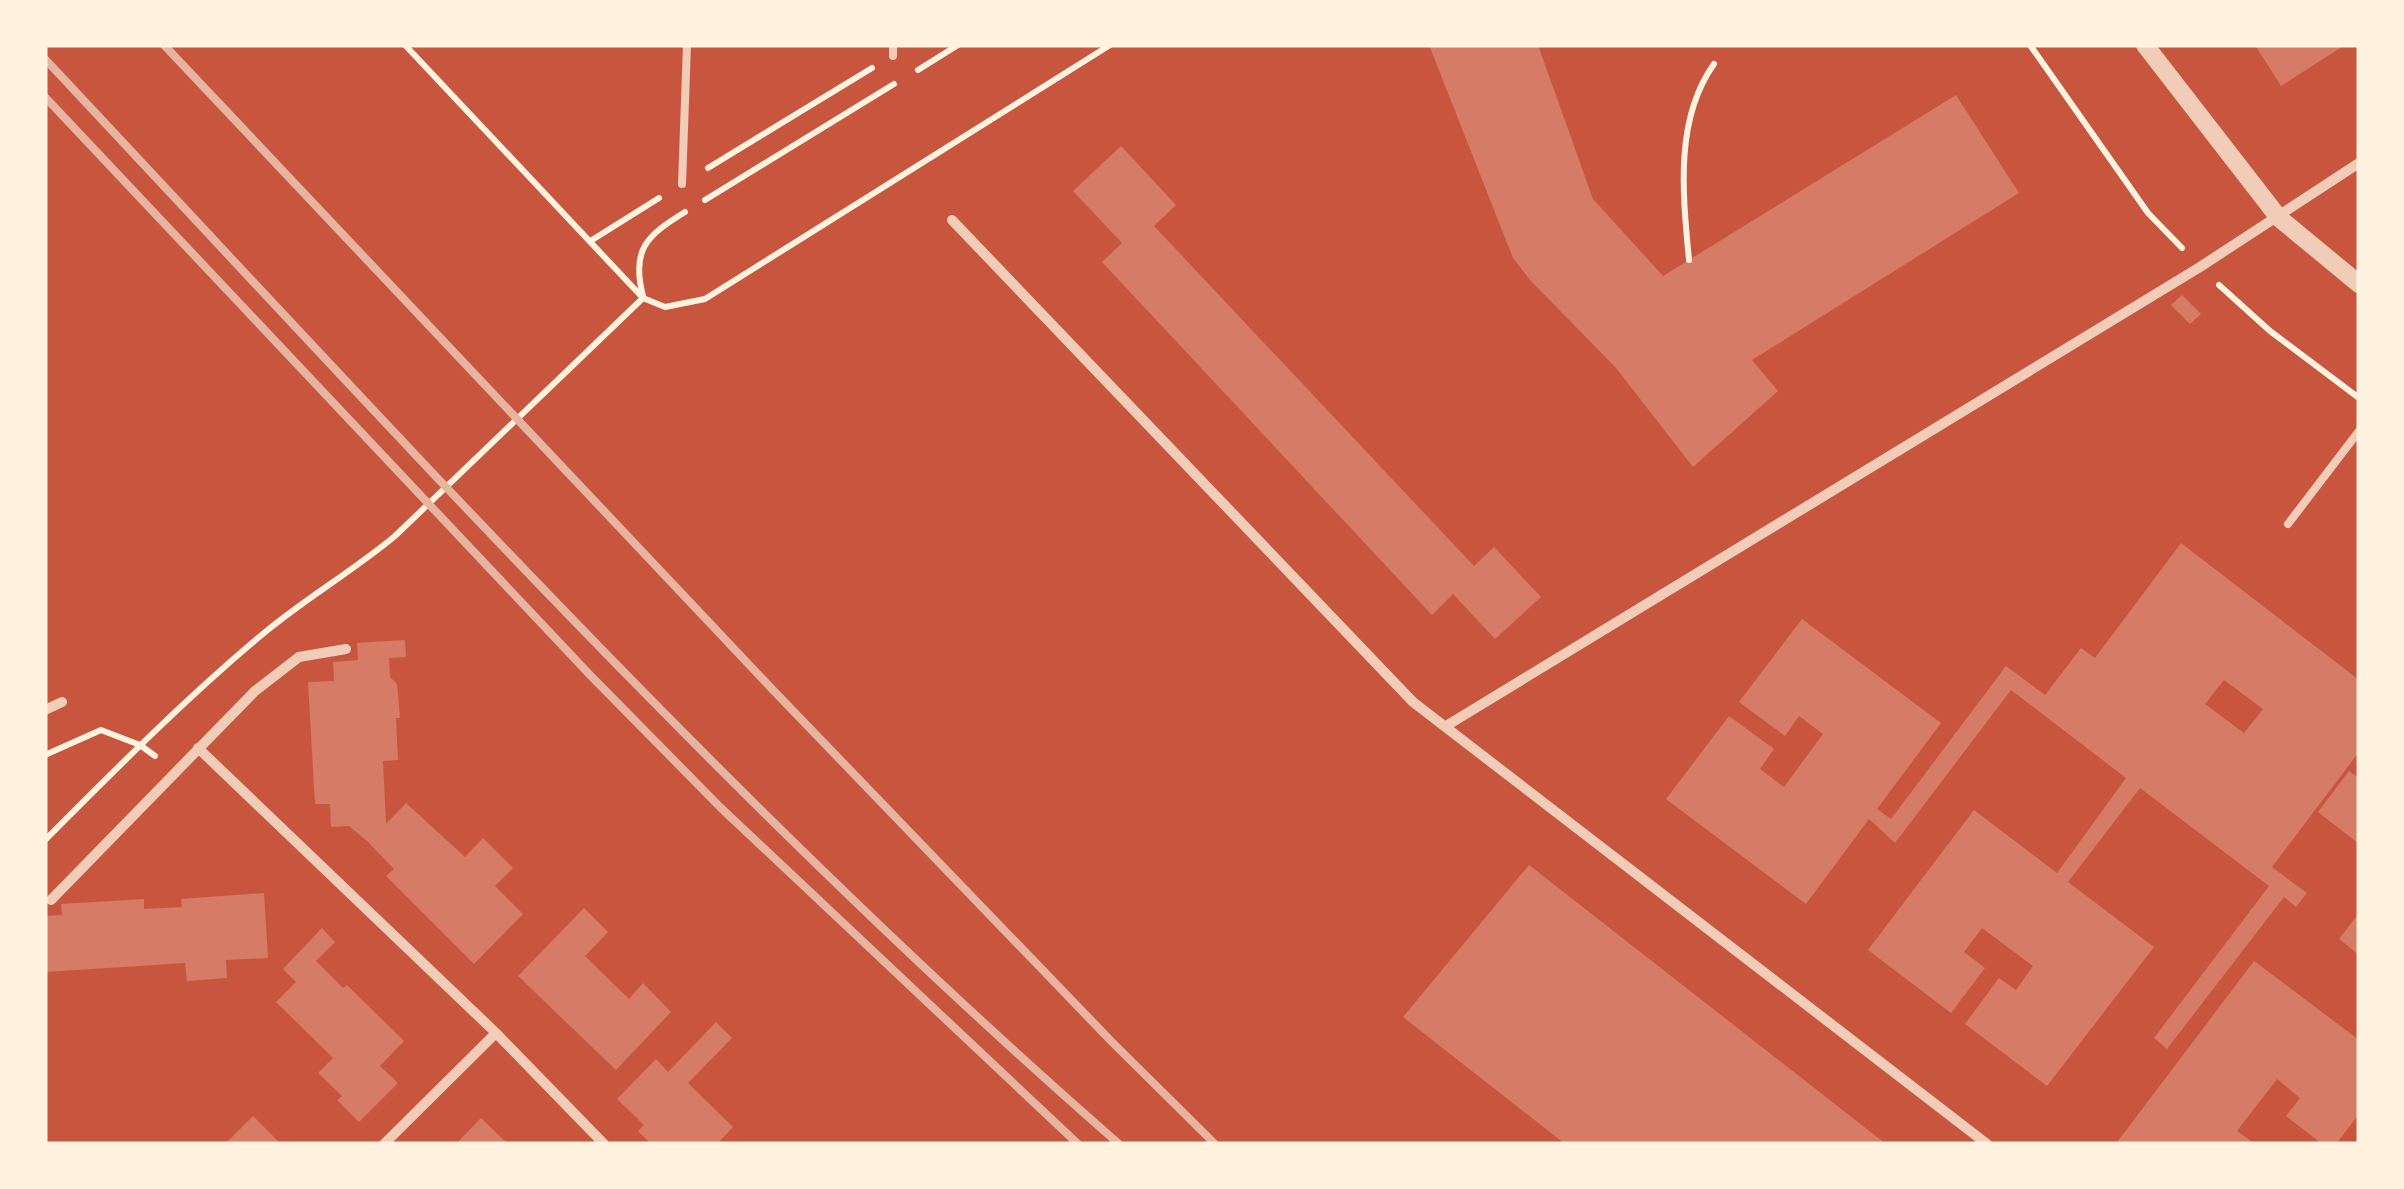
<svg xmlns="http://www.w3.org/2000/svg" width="2404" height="1189" viewBox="0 0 2404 1189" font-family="'PT Sans',sans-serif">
<rect width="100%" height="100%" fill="#c8553d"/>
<path fill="#d67c66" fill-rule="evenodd" d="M 1429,45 L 1538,45 L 1593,199 L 1663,276 L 1956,95 L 2019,193 L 1752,360 L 1778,391 L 1693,467 L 1616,368 L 1530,280 L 1513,258 Z
M 2255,45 L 2345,45 L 2281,86 Z
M 1121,146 L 1176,205 L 1154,226 L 1474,566 L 1494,547 L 1541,597 L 1495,639 L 1453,594 L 1432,615 L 1102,262 L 1122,243 L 1073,191 Z
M 2182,295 L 2201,314 L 2190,324 L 2171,305 Z
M 2181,543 L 2359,680 L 2359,752 L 2272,867 L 2307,893 L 2296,907 L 2284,897 L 2167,1049 L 2154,1038 L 2269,886 L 2140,788 L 2068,882 L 2154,947 L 2047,1086 L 1965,1024 L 1999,978 L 2016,990 L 2033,966 L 1982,928 L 1964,952 L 1985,968 L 1951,1013 L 1868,950 L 1974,810 L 2057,873 L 2126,778 L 2011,690 L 1895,843 L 1869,819 L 1806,904 L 1666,799 L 1729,716 L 1774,749 L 1760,769 L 1784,787 L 1823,734 L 1799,716 L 1785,736 L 1739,702 L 1802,619 L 1941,723 L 1877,809 L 1891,819 L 2006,666 L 2045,695 L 2081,648 L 2095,658 ZM 2224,680 L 2263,709 L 2244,733 L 2205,704 Z
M 405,640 L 406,657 L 389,658 L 390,677 L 397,684 L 400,718 L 396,718 L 398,760 L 383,761 L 386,824 L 406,803 L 465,857 L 483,838 L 513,868 L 495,886 L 523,914 L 474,964 L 386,876 L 394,869 L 368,842 L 349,826 L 331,827 L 330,804 L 315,804 L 308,682 L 334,681 L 333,662 L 358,660 L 357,643 Z
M 2349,771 L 2359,778 L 2359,844 L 2318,812 Z
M 1529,865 L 1886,1144 L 1565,1144 L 1403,1017 Z
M 264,893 L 268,958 L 226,960 L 227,978 L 187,981 L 185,963 L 45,972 L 45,916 L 62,915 L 61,904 L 144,899 L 144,909 L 182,907 L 181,899 Z
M 584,908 L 608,932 L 585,956 L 629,999 L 643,983 L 671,1012 L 616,1070 L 518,976 Z
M 2359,913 L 2359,955 L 2339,939 Z
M 322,928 L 335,942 L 316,961 L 343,988 L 347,985 L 404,1041 L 380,1066 L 398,1083 L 359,1122 L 337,1100 L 342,1096 L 318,1073 L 333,1058 L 276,1002 L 296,982 L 283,969 Z
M 2254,961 L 2359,1040 L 2359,1114 L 2336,1144 L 2322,1144 L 2286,1116 L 2300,1098 L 2277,1079 L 2237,1131 L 2255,1144 L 2122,1144 L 2118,1141 Z
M 716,1022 L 732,1038 L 688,1083 L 733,1127 L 717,1144 L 651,1144 L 638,1131 L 644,1125 L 617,1099 L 656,1059 L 668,1072 Z
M 253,1116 L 281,1144 L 225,1144 Z
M 481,1118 L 508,1144 L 456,1144 Z"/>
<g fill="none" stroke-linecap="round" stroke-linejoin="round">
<path stroke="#fff3e0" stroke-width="6" d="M 405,45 L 643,298 L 665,307 L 705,299 L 1110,45
M 2030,45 L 2148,213 L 2182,248
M 918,70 L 958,45
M 708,168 L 872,68
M 705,200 L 894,84
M 592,240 L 659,198
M 1689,260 C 1683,196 1674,120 1714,64
M 2219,285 L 2270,331 L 2359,398
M 643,296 C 631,250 646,236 685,212
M 45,755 L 101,730 L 140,745 L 155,756
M 45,840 C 116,769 187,697 264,633 C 306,598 353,571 395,536 L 643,298"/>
<path stroke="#f1ccb7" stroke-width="8" d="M 893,56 L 893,45
M 682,184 L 687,45
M 2288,524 L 2359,431"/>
<path stroke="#f1ccb7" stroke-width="10" d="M 952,220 L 1413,702 L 1987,1144
M 45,710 L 62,702
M 1446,726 L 2200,267 L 2359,163
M 198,748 L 496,1033 L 604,1144
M 51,900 L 255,691 L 299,657 L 346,649
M 384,1144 L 496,1033"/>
<path stroke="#f1ccb7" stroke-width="18" d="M 2145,45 L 2279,218 L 2359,284"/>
<path stroke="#e9b49f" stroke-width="8" d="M 164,45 L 773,690 L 1112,1042 L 1215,1144
M 45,59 C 393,430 735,809 1119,1144
M 45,97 L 590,675 L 721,808 L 1078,1144"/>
</g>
<rect width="2404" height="1189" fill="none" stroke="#fff3e0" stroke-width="95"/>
</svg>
